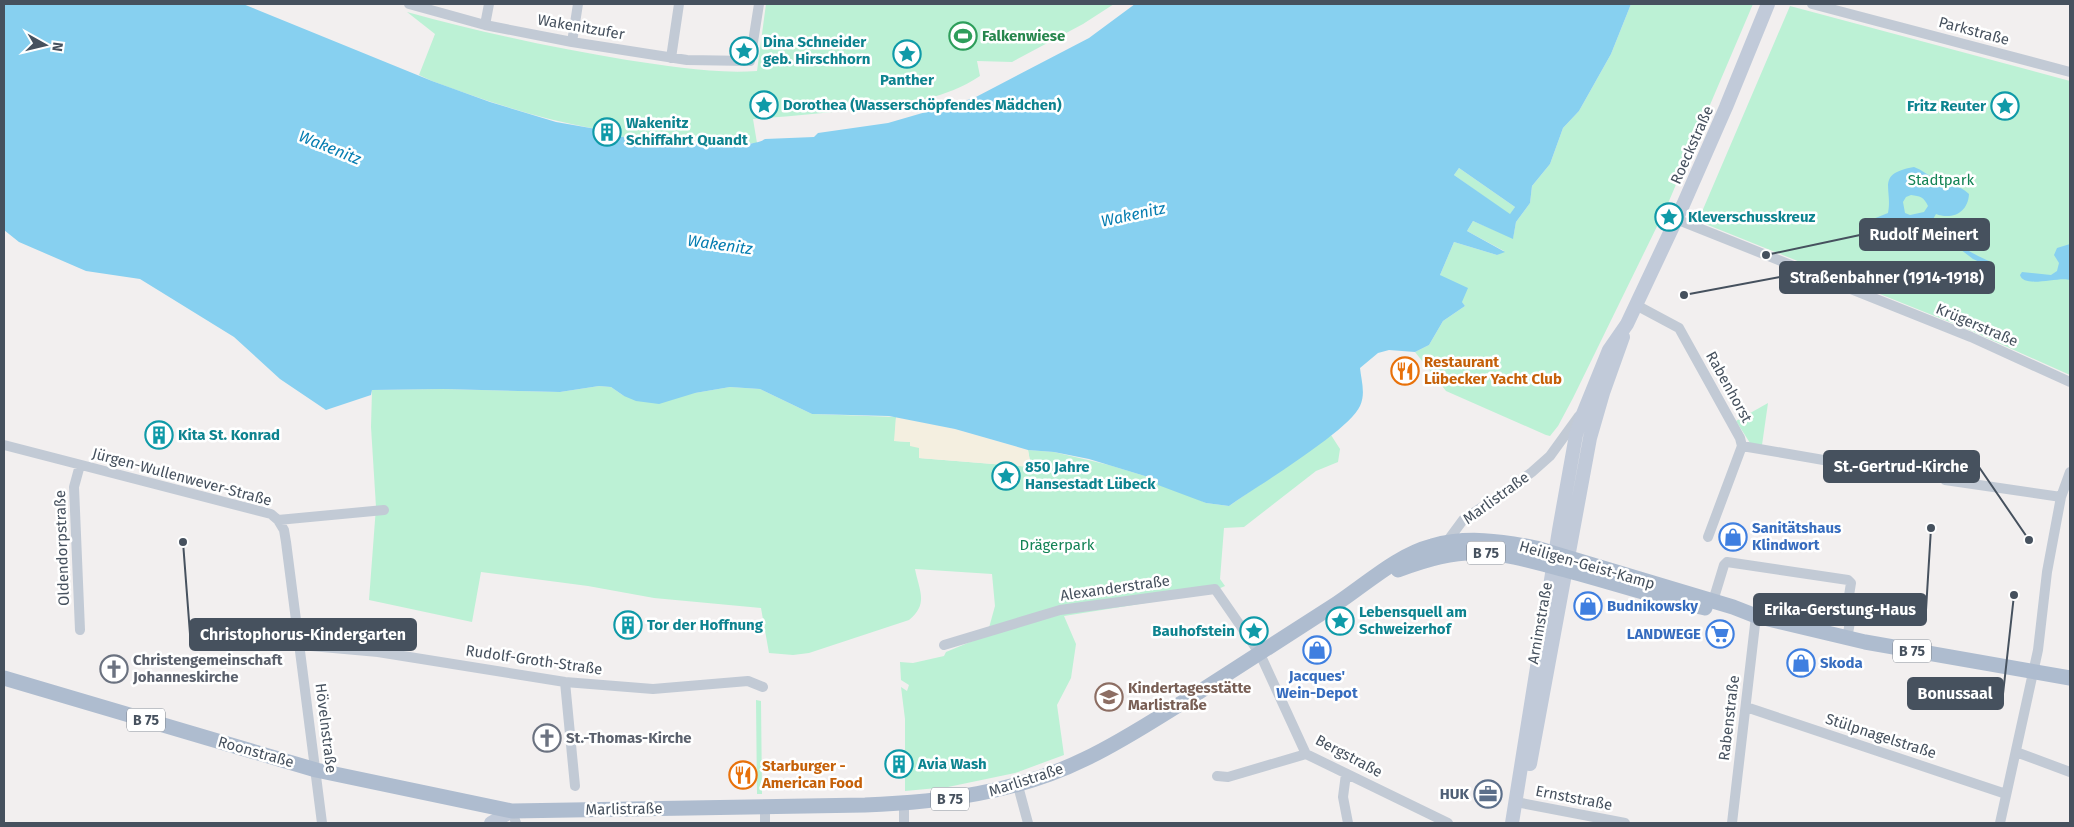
<svg xmlns="http://www.w3.org/2000/svg" width="2074" height="827" viewBox="0 0 2074 827" font-family="'Fira Sans',sans-serif">
<rect width="100%" height="100%" fill="#f2efef"/>
<path fill="#bcf1d5" d="M 766,4 L 1114,4 L 1083,24 L 1012,62 L 977,61 L 980,76 C 946,99 907,103 867,108 C 829,113 792,116 753,119 L 757,143 L 723,144 L 634,136 L 633,139 L 618,136 L 617,138 L 595,134 L 596,129 C 539,119 486,101 432,81 L 419,75 L 435,34 L 407,12 C 480,32 553,48 627,60 C 670,66 713,74 757,71 Z
M 1631,4 L 1753,4 L 1666,208 L 1573,398 L 1558,426 L 1550,436 L 1546,435 L 1446,391 L 1415,352 L 1429,345 L 1443,321 L 1465,306 L 1440,275 L 1454,242 L 1497,255 L 1504,251 L 1467,231 L 1473,221 L 1513,238 L 1516,222 L 1530,203 L 1532,186 L 1550,164 L 1563,128 L 1579,111 L 1611,54 Z
M 1790,6 L 2070,81 L 2070,375 L 1967,329 L 1698,221 Z
M 1459,168 L 1515,207 L 1510,215 L 1454,175 Z
M 599,386 L 611,387 L 624,396 L 695,393 L 730,387 L 760,389 L 812,414 L 896,417 L 895,441 L 911,442 L 920,448 L 919,458 L 1031,467 L 1028,450 L 1054,452 L 1109,465 L 1158,480 L 1206,503 L 1229,506 L 1331,435 L 1340,449 L 1338,462 L 1316,471 L 1244,527 L 1224,528 L 1220,579 L 1225,586 L 1209,593 L 1064,616 L 1076,644 L 1071,678 L 1057,705 L 1064,755 L 1015,773 L 948,787 L 905,791 L 905,719 L 901,687 L 907,691 L 909,685 L 901,680 L 900,662 L 913,663 L 944,656 L 946,652 L 987,635 L 995,606 L 992,574 L 915,569 C 919,590 929,604 909,620 L 809,653 L 793,655 L 769,653 L 761,608 L 654,598 L 588,586 L 481,572 L 472,622 L 369,600 L 376,507 L 371,427 L 372,390 L 442,389 L 560,392 Z
M 1768,403 L 1762,445 L 1750,443 L 1736,421 Z
M 756,700 L 761,701 L 762,794 L 757,794 Z"/>
<path fill="#f4efe0" d="M 896,417 L 955,429 L 1028,450 L 1031,467 L 919,458 L 919,448 L 910,446 L 910,442 L 894,441 Z"/>
<path fill="#87d0f0" fill-rule="evenodd" d="M 4,4 L 243,4 L 432,81 L 490,102 L 556,122 L 596,129 L 595,134 L 617,138 L 618,136 L 633,139 L 634,135 C 661,138 746,152 765,139 L 814,137 L 818,133 L 888,123 L 974,98 L 1089,38 L 1135,4 L 1631,4 L 1611,54 L 1579,111 L 1563,128 L 1550,164 L 1532,186 L 1530,203 L 1516,222 L 1513,239 L 1473,221 L 1467,231 L 1505,252 L 1497,255 L 1454,242 L 1440,275 L 1468,288 L 1462,302 L 1465,306 L 1443,321 L 1429,345 L 1415,352 L 1389,350 L 1378,353 L 1360,368 C 1361,379 1366,394 1360,406 C 1349,431 1256,487 1229,506 L 1206,503 L 1158,485 L 1158,480 L 1089,459 L 1054,452 L 1028,450 L 955,429 L 889,416 L 812,414 L 760,389 L 730,387 L 695,393 L 659,404 L 636,401 L 624,396 L 611,387 L 599,386 L 560,392 L 443,389 L 372,390 L 371,395 L 326,410 L 280,379 L 234,337 L 140,279 L 86,271 L 19,242 L 4,230 ZM 1459,168 L 1515,207 L 1510,214 L 1454,175 Z
M 1914,167 C 1922,170 1928,175 1935,179 C 1947,185 1959,184 1969,194 C 1968,213 1952,220 1936,214 L 1932,221 C 1943,237 1970,253 1989,261 L 1989,264 L 1986,265 L 1973,259 L 1956,246 L 1913,220 L 1897,221 L 1875,229 L 1872,228 L 1870,223 L 1873,219 L 1888,213 C 1893,188 1875,174 1914,167 ZM 1911,195 C 1920,196 1924,197 1928,206 L 1924,212 L 1910,215 L 1905,213 L 1903,202 L 1906,197 Z
M 2070,244 L 2070,280 C 2059,276 2024,289 2020,275 L 2022,272 L 2051,275 L 2057,271 L 2059,263 L 2054,255 L 2057,248 Z"/>
<g fill="none" stroke-linecap="round" stroke-linejoin="round">
<path stroke="#c2cad5" stroke-width="10" d="M 409,4 L 485,25 L 572,42 L 687,60 L 750,61 L 759,4
M 1812,4 L 2070,72
M 485,25 L 489,4
M 572,42 L 578,4
M 671,58 L 679,4
M 1676,219 L 1971,337 L 2070,382
M 1636,305 L 1679,328 L 1740,438 L 1742,446 L 1708,537
M 4,445 L 271,514 L 278,520 L 384,510
M 1742,446 L 1835,462
M 80,465 L 74,487 L 80,630
M 1945,480 L 2061,497
M 278,520 L 284,530 L 286,542 L 322,823
M 1446,543 L 1463,520 L 1509,489 L 1532,472 L 1550,456 L 1579,416
M 1713,601 L 1724,565 L 1727,562 L 1848,580 L 1851,583 L 1847,608 L 1851,617 L 1847,638
M 300,645 L 378,652 L 565,682 L 653,689 L 748,681 L 763,687
M 944,645 L 1060,610 L 1215,589 L 1260,654 L 1306,754 L 1448,823
M 565,682 L 575,786
M 1746,707 L 2006,794
M 2016,752 L 2070,772
M 1346,774 L 1343,797 L 1348,823
M 1217,776 L 1228,777 L 1306,754
M 1018,786 L 1028,823
M 1516,802 L 1625,823
M 904,804 L 904,823
M 765,807 L 765,823
M 512,811 L 516,823
M 1732,823 L 1756,616
M 2000,823 L 2038,650 L 2047,572 L 2061,497 L 2070,472"/>
<path stroke="#c1cad9" stroke-width="14" d="M 1530,764 L 1590,438 L 1603,393 L 1623,337
M 491,823 L 512,811
M 1512,823 L 1559,530 L 1576,435 L 1583,414 L 1609,350 L 1627,324 L 1683,205 L 1726,107 L 1768,4"/>
<path stroke="#aebccf" stroke-width="15" d="M 1398,570 C 1425,560 1454,551 1483,553 C 1508,554 1531,561 1554,567 C 1605,580 1654,597 1705,608
M 4,678 L 316,770 L 512,811 L 865,805 C 941,802 1016,793 1085,759 C 1123,741 1157,718 1193,696 C 1240,666 1288,635 1336,604 C 1365,585 1397,555 1432,546 C 1466,536 1502,541 1536,548 L 1733,607 L 1756,616 L 1865,642 L 2070,678"/>
</g>
<defs>
<g id="stadium-ring" transform="scale(1.4375)"><circle r="9.5" fill="#fff" stroke="#2e9e5b" stroke-width="1.5"/><path d="M0-5a6.5 5 0 1 0 0 10a6.5 5 0 1 0 0-10ZM-3.5-1.8h7v3.6h-7Z" fill="#2e9e5b"/></g>
<g id="sight-ring" transform="scale(1.4375)"><circle r="9.5" fill="#fff" stroke="#0f9aa8" stroke-width="1.5"/><path d="M0-6L1.8-2.2L6-1.7L2.9 1.2L3.7 5.4L0 3.3L-3.7 5.4L-2.9 1.2L-6-1.7L-1.8-2.2Z" fill="#0f9aa8"/></g>
<g id="building-ring" transform="scale(1.4375)"><circle r="9.5" fill="#fff" stroke="#0f9aa8" stroke-width="1.5"/><path d="M-4-6H4V6H1V3H-1V6H-4ZM-2.5-4.3h1.7v1.8h-1.7ZM.8-4.3h1.7v1.8H.8ZM-2.5-1h1.7V.8h-1.7ZM.8-1h1.7V.8H.8Z" fill="#0f9aa8"/></g>
<g id="restaurant-ring" transform="scale(1.4375)"><circle r="9.5" fill="#fff" stroke="#e8710a" stroke-width="1.5"/><path d="M-5-6h1v4h1v-4h1v4h1v-4h1v5L-1.5 .5V6h-2V.5L-5-1ZM5-6V6H3V1.5H1.5Q1.5-4 5-6Z" fill="#e8710a"/></g>
<g id="shop-ring" transform="scale(1.4375)"><circle r="9.5" fill="#fff" stroke="#3f7fe0" stroke-width="1.5"/><path d="M-5-2.5h2.3a2.7 3.5 0 0 1 5.4 0H5L5.5 6h-11ZM-1.5-2.5h3a1.5 2.3 0 0 0-3 0Z" fill="#3f7fe0"/></g>
<g id="supermarket-ring" transform="scale(1.4375)"><circle r="9.5" fill="#fff" stroke="#3f7fe0" stroke-width="1.5"/><path d="M-6-5.5h2.5l.6 2H6L4.5 2H-2.5L-4.4-4H-6ZM-1.5 3.2a1.3 1.3 0 1 0 .1 0ZM3 3.2a1.3 1.3 0 1 0 .1 0Z" fill="#3f7fe0"/></g>
<g id="church-ring" transform="scale(1.4375)"><circle r="9.5" fill="#fff" stroke="#6b7280" stroke-width="1.5"/><path d="M-1.2-6h2.4v3.5h3.3v2.4h-3.3V6h-2.4V-.1h-3.3v-2.4h3.3Z" fill="#6b7280"/></g>
<g id="school-ring" transform="scale(1.4375)"><circle r="9.5" fill="#fff" stroke="#8d6e63" stroke-width="1.5"/><path d="M0-5L7-2L0 1L-7-2ZM-4 1L0 2.5L4 1V4Q0 6-4 4Z" fill="#8d6e63"/></g>
<g id="office-ring" transform="scale(1.4375)"><circle r="9.5" fill="#fff" stroke="#5c6f8a" stroke-width="1.5"/><path d="M-6-3h4V-5.5h4V-3h4V5H-6ZM-1-4.5V-3h2v-1.5ZM-6 0V1H6V0Z" fill="#5c6f8a"/></g>
</defs>
<g fill-rule="evenodd">
<use href="#stadium-ring" x="963" y="36"/>
<use href="#sight-ring" x="744" y="51"/>
<use href="#sight-ring" x="907" y="54"/>
<use href="#sight-ring" x="764" y="105"/>
<use href="#sight-ring" x="2005" y="106"/>
<use href="#building-ring" x="607" y="132"/>
<use href="#sight-ring" x="1669" y="217"/>
<use href="#restaurant-ring" x="1405" y="371"/>
<use href="#building-ring" x="159" y="435"/>
<use href="#sight-ring" x="1006" y="476"/>
<use href="#shop-ring" x="1733" y="537"/>
<use href="#shop-ring" x="1588" y="606"/>
<use href="#sight-ring" x="1340" y="621"/>
<use href="#building-ring" x="628" y="625"/>
<use href="#sight-ring" x="1254" y="631"/>
<use href="#supermarket-ring" x="1720" y="634"/>
<use href="#shop-ring" x="1317" y="650"/>
<use href="#shop-ring" x="1801" y="663"/>
<use href="#church-ring" x="114" y="669"/>
<use href="#school-ring" x="1109" y="697"/>
<use href="#church-ring" x="547" y="738"/>
<use href="#building-ring" x="899" y="764"/>
<use href="#restaurant-ring" x="743" y="775"/>
<use href="#office-ring" x="1488" y="794"/>
</g>
<g text-anchor="middle" stroke-width="5" stroke-linejoin="round" paint-order="stroke">
<g fill="#fff" stroke="#7e858e" stroke-width="1">
<rect x="1467" y="541.5" width="38" height="23" rx="4"/>
<rect x="1893" y="639.5" width="38" height="23" rx="4"/>
<rect x="127" y="708.5" width="38" height="23" rx="4"/>
<rect x="931" y="787.5" width="38" height="23" rx="4"/>
</g>
<g font-size="14" font-weight="bold" fill="#46515e">
<text x="1486" y="558">B 75</text>
<text x="1912" y="656">B 75</text>
<text x="146" y="725">B 75</text>
<text x="950" y="804">B 75</text>
</g>
<g font-size="15" fill="#46515e" stroke="#fff">
<text transform="translate(581 27) rotate(10)" y="5">Wakenitzufer</text>
<text transform="translate(1974 31) rotate(15)" y="5">Parkstraße</text>
<text transform="translate(1692 145) rotate(-66)" y="5">Roeckstraße</text>
<text transform="translate(1977 325) rotate(23)" y="5">Krügerstraße</text>
<text transform="translate(1729 387) rotate(61)" y="5">Rabenhorst</text>
<text transform="translate(182 477) rotate(15)" y="5">Jürgen-Wullenwever-Straße</text>
<text transform="translate(1496 498) rotate(-36)" y="5">Marlistraße</text>
<text transform="translate(62 548) rotate(-92)" y="5">Oldendorpstraße</text>
<text transform="translate(1587 565) rotate(16)" y="5">Heiligen-Geist-Kamp</text>
<text transform="translate(1115 588) rotate(-8)" y="5">Alexanderstraße</text>
<text transform="translate(1540 623) rotate(-80)" y="5">Arnimstraße</text>
<text transform="translate(534 660) rotate(8)" y="5">Rudolf-Groth-Straße</text>
<text transform="translate(1729 718) rotate(-83)" y="5">Rabenstraße</text>
<text transform="translate(326 728) rotate(83)" y="5">Hövelnstraße</text>
<text transform="translate(1881 736) rotate(18)" y="5">Stülpnagelstraße</text>
<text transform="translate(256 752) rotate(16)" y="5">Roonstraße</text>
<text transform="translate(1349 756) rotate(28)" y="5">Bergstraße</text>
<text transform="translate(1026 780) rotate(-18)" y="5">Marlistraße</text>
<text transform="translate(1574 798) rotate(11)" y="5">Ernststraße</text>
<text transform="translate(624 809) rotate(-1)" y="5">Marlistraße</text>
</g>
<g font-size="15" font-weight="bold" fill="#27864d" stroke="#fff" text-anchor="start">
<text x="982" y="41">Falkenwiese</text>
</g>
<g font-size="15" font-weight="bold" fill="#0d838f" stroke="#fff" text-anchor="start">
<text x="763" y="47">Dina Schneider<tspan x="763" dy="17">geb. Hirschhorn</tspan></text>
<text x="907" y="85" text-anchor="middle">Panther</text>
<text x="783" y="110">Dorothea (Wasserschöpfendes Mädchen)</text>
<text x="1986" y="111" text-anchor="end">Fritz Reuter</text>
<text x="626" y="128">Wakenitz<tspan x="626" dy="17">Schiffahrt Quandt</tspan></text>
<text x="1688" y="222">Kleverschusskreuz</text>
<text x="178" y="440">Kita St. Konrad</text>
<text x="1025" y="472">850 Jahre<tspan x="1025" dy="17">Hansestadt Lübeck</tspan></text>
<text x="1359" y="617">Lebensquell am<tspan x="1359" dy="17">Schweizerhof</tspan></text>
<text x="647" y="630">Tor der Hoffnung</text>
<text x="1235" y="636" text-anchor="end">Bauhofstein</text>
<text x="918" y="769">Avia Wash</text>
</g>
<g font-size="15" fill="#138355" stroke="#fff">
<text x="1941" y="185">Stadtpark</text>
<text x="1057" y="550">Drägerpark</text>
</g>
<g font-size="15" font-weight="bold" fill="#c56008" stroke="#fff" text-anchor="start">
<text x="1424" y="367">Restaurant<tspan x="1424" dy="17">Lübecker Yacht Club</tspan></text>
<text x="762" y="771">Starburger -<tspan x="762" dy="17">American Food</tspan></text>
</g>
<g font-size="15" font-weight="bold" fill="#366cbe" stroke="#fff" text-anchor="start">
<text x="1752" y="533">Sanitätshaus<tspan x="1752" dy="17">Klindwort</tspan></text>
<text x="1607" y="611">Budnikowsky</text>
<text x="1701" y="639" text-anchor="end">LANDWEGE</text>
<text x="1820" y="668">Skoda</text>
<text x="1317" y="681" text-anchor="middle">Jacques'<tspan x="1317" dy="17">Wein-Depot</tspan></text>
</g>
<g font-size="15" font-weight="bold" fill="#5b616d" stroke="#fff" text-anchor="start">
<text x="133" y="665">Christengemeinschaft<tspan x="133" dy="17">Johanneskirche</tspan></text>
<text x="566" y="743">St.-Thomas-Kirche</text>
</g>
<g font-size="15" font-weight="bold" fill="#785e54" stroke="#fff" text-anchor="start">
<text x="1128" y="693">Kindertagesstätte<tspan x="1128" dy="17">Marlistraße</tspan></text>
</g>
<g font-size="15" font-weight="bold" fill="#4e5e75" stroke="#fff" text-anchor="end">
<text x="1469" y="799">HUK</text>
</g>
<g font-size="16" font-style="italic" fill="#067db1" stroke="#fff">
<text transform="translate(330 147) rotate(22)" y="6">Wakenitz</text>
<text transform="translate(1133 214) rotate(-12)" y="6">Wakenitz</text>
<text transform="translate(720 244) rotate(8)" y="6">Wakenitz</text>
</g>
</g>
<path fill="none" stroke="#46515e" stroke-width="2" d="M1766 255L1860 235M1684 295L1780 277M2029 540L1979 467M1931 528L1926 610M183 542L190 634M2014 595L2003 694"/>
<g fill="#46515e" stroke="#fff" stroke-width="2">
<circle cx="1766" cy="255" r="5"/>
<circle cx="1684" cy="295" r="5"/>
<circle cx="2029" cy="540" r="5"/>
<circle cx="1931" cy="528" r="5"/>
<circle cx="183" cy="542" r="5"/>
<circle cx="2014" cy="595" r="5"/>
</g>
<g fill="#46515e" stroke="#46515e" stroke-width="2">
<rect x="1860" y="219" width="129" height="31" rx="5"/>
<rect x="1780" y="262" width="214" height="31" rx="5"/>
<rect x="1824" y="451" width="155" height="31" rx="5"/>
<rect x="1754" y="594" width="172" height="31" rx="5"/>
<rect x="190" y="619" width="226" height="31" rx="5"/>
<rect x="1908" y="678" width="95" height="31" rx="5"/>
</g>
<g font-size="16" text-anchor="middle" font-weight="bold" fill="#fff">
<text x="1924" y="240">Rudolf Meinert</text>
<text x="1887" y="283">Straßenbahner (1914-1918)</text>
<text x="1901" y="472">St.-Gertrud-Kirche</text>
<text x="1840" y="615">Erika-Gerstung-Haus</text>
<text x="303" y="640">Christophorus-Kindergarten</text>
<text x="1955" y="699">Bonussaal</text>
</g>
<rect width="2074" height="827" fill="none" stroke="#46515e" stroke-width="10"/>
<g transform="translate(45 45) rotate(98)" stroke="#ffffff" stroke-width="4" paint-order="stroke">
<path d="M0-4L9 19L0 12L-9 19Z" fill="#46515e"/>
<text y="-8" font-size="14" font-weight="bold" text-anchor="middle" fill="#46515e">N</text>
</g>
</svg>
